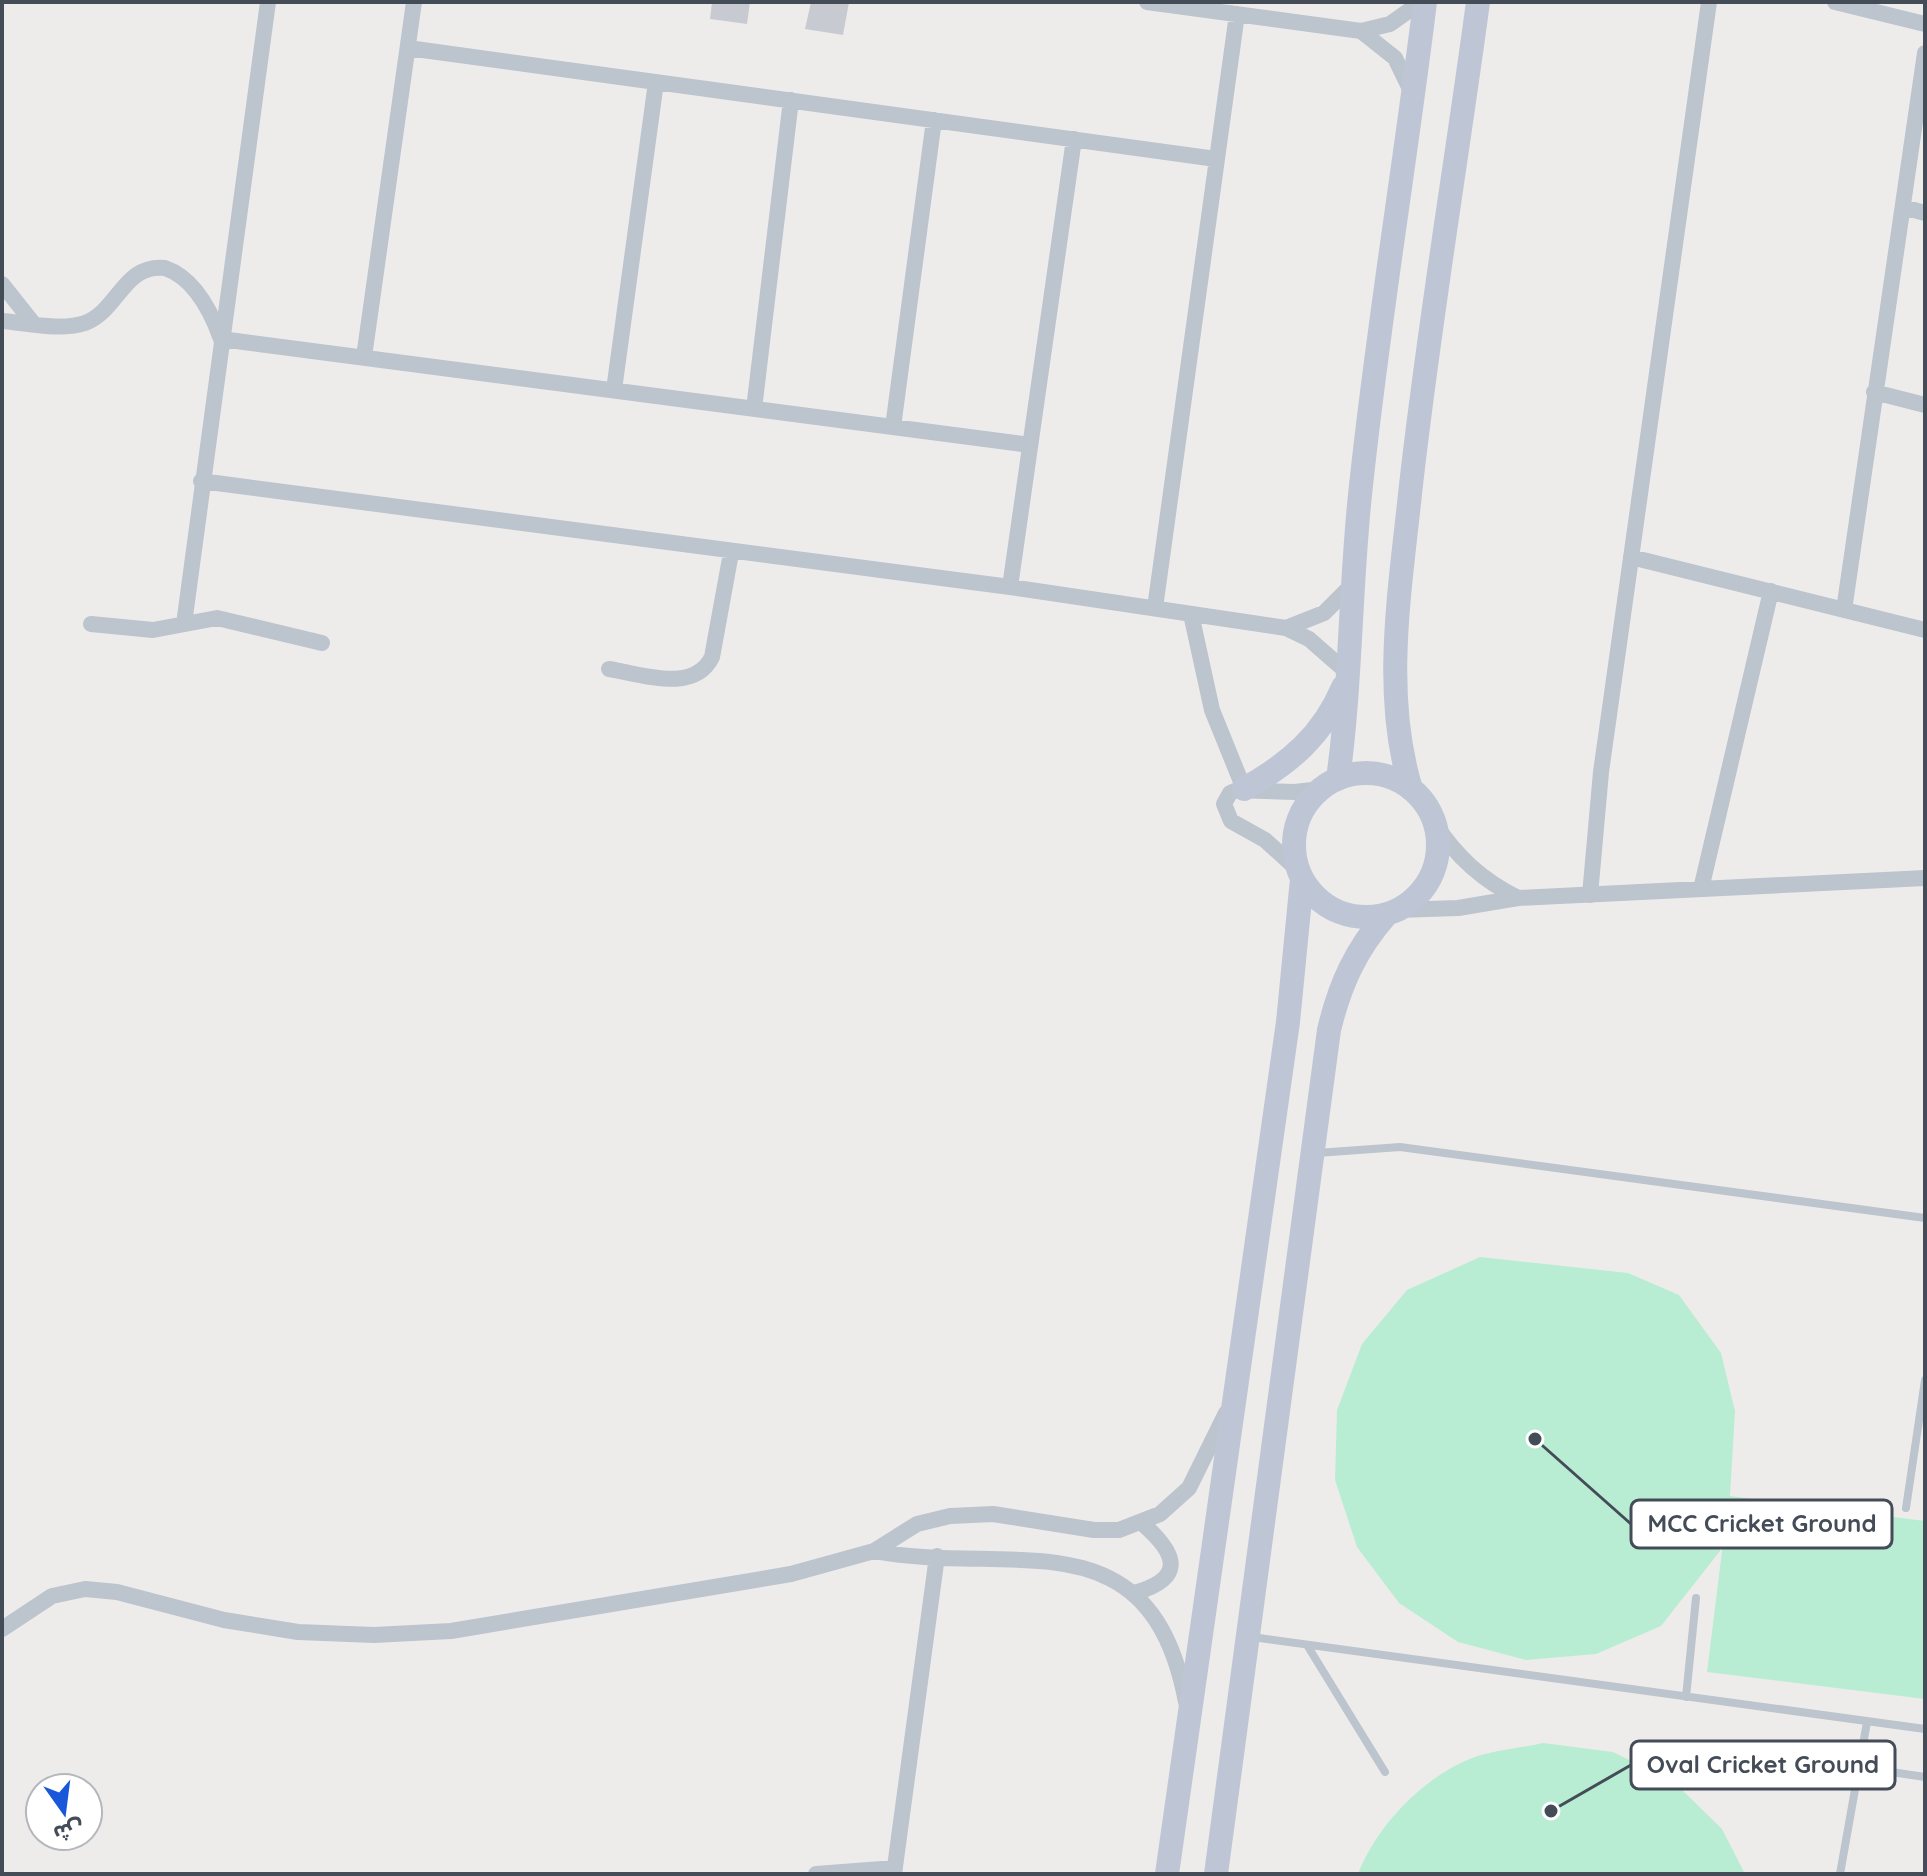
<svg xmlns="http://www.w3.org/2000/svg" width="1927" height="1876" viewBox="0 0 1927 1876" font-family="Quicksand,'Noto Sans Arabic',sans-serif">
<rect width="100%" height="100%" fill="#eeeceb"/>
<path fill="#b8edd3" d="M 1480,1257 L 1628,1273 L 1679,1295 L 1721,1353 L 1735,1411 L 1730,1496 L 1925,1521 L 1925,1699 L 1707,1672 L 1726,1519 L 1720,1551 L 1661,1626 L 1596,1654 L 1526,1660 L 1458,1642 L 1399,1603 L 1357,1547 L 1335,1480 L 1337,1410 L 1362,1344 L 1407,1290 Z
M 1543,1743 L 1613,1752 L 1674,1782 L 1722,1829 L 1745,1874 L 1358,1874 C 1377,1825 1425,1775 1475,1757 C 1496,1750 1521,1748 1543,1743 Z"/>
<path fill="#c8cad1" d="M 712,2 L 750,2 L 747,24 L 710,19 Z
M 811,2 L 849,2 L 843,35 L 805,29 Z"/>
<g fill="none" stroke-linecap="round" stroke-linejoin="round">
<path stroke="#bcc4ce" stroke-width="8" d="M 1317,1153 L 1400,1147 L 1925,1218
M 1906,1508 L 1925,1380
M 1252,1637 L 1925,1729
M 1307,1645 L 1385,1772
M 1686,1697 L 1696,1598
M 1857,1767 L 1925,1777
M 1840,1874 L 1867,1722"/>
<path stroke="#bcc4ce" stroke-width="16" d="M 1147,2 L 1361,31 L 1390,24 L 1421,2
M 1835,2 L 1925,24
M 1361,31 L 1395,58 L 1412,93
M 408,48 L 1216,159
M 1903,207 L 1925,213
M 2,284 L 33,323
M 2,321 C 27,323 61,331 85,323 C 119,310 123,264 165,268 C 194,278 211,311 221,339 L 1030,445
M 364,357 L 414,2
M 614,390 L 656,82
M 1874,392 L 1925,405
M 754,409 L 791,100
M 893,427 L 934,120
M 201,481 L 1010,587 L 1286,628 L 1309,639 L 1349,674
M 1631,557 L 1925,630
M 1010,587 L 1074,139
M 1155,608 L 1237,14
M 1844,610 L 1925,53
M 1191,614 L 1212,710 L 1244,789
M 91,624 L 153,630 L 217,618 L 322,643
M 184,624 L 268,2
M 1286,628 L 1324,613 L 1352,585
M 609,669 C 641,674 694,694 712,657 L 731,553
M 1435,824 C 1457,857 1482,880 1518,898
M 1298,870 L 1265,840 L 1231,821 L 1224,804 L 1230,793 L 1237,790 L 1295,792 L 1321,789
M 1701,889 L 1771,591
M 1590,895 L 1601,772 L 1709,2
M 1397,910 L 1458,908 L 1518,898 L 1925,878
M 874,1551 C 1010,1577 1150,1511 1186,1702
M 1134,1593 C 1186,1578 1177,1554 1143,1524
M 2,1629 L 52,1596 L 85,1589 L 117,1592 L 224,1620 L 298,1632 L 374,1635 L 451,1631 L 791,1574 L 874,1551 L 917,1524 L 950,1516 L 993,1514 L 1094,1530 L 1119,1530 L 1160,1514 L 1189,1488 L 1226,1413
M 816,1874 L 895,1868
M 894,1874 L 937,1556"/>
<path stroke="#bec6d5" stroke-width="24" d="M1294 845a72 72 0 1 1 144 0a72 72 0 1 1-144 0Z
M 1338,779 C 1351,684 1350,590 1360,495 C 1377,330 1405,166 1425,2
M 1244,789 C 1289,764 1323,735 1343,687
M 1411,789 C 1382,694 1400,591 1410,494 C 1428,330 1456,166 1478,2
M 1167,1874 L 1288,1022 L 1302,879
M 1216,1874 L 1329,1030 C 1340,984 1356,949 1387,914"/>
</g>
<path fill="none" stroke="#444c58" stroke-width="3" d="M1535 1439L1631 1524M1551 1811L1631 1765"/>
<g fill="#444c58" stroke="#fff" stroke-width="3">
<circle cx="1535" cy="1439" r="8"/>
<circle cx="1551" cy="1811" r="8"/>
</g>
<g fill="#fff" stroke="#444c58" stroke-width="3">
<rect x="1631" y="1500" width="261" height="48" rx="8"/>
<rect x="1631" y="1741" width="264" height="48" rx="8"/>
</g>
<g font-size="24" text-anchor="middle" font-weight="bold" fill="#444c58">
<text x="1762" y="1532">MCC Cricket Ground</text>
<text x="1763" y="1773">Oval Cricket Ground</text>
</g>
<rect width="1927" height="1876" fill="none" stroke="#444c58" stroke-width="8"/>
<g transform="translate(64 1812) rotate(166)"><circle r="38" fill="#ffffff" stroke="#b4b7bc" stroke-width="2"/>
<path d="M0-6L14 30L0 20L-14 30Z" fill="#1957da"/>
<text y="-12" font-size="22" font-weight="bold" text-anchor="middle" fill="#444c58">ش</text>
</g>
</svg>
